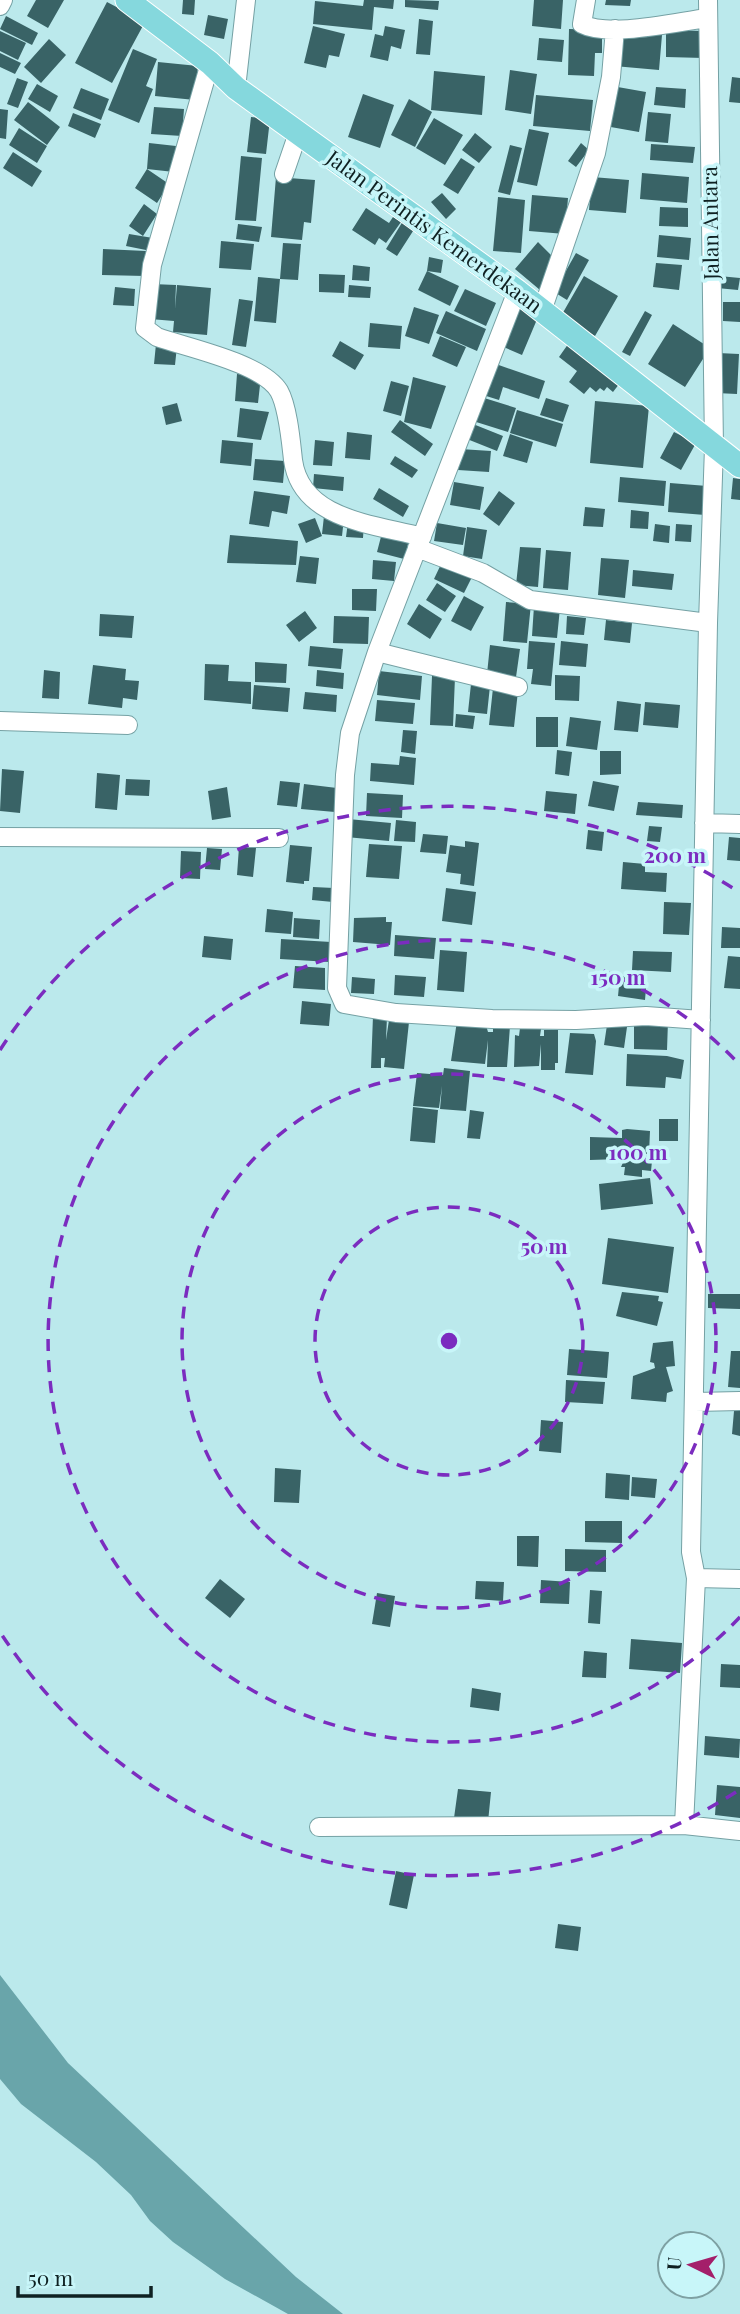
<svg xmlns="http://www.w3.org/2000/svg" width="740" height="2314" viewBox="0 0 740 2314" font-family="'Playfair Display',serif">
<rect width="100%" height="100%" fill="#bbe9ec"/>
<path fill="#69a5aa" d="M 0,1975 L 68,2063 L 296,2277 L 343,2314 L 288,2314 L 225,2279 L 173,2242 L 150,2221 L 131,2195 L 96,2162 L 21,2104 L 0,2079 Z"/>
<path fill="#396366" d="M 36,0 L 64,0 L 48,28 L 27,16 Z
M 183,0 L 195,0 L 194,15 L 182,14 Z
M 364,0 L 394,0 L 393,9 L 374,7 L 372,30 L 313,24 L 315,1 L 363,6 Z
M 405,0 L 439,1 L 438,10 L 405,7 Z
M 534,0 L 563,0 L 561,29 L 532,26 Z
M 606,0 L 631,0 L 630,6 L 605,5 Z
M 107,2 L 145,22 L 112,83 L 75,63 Z
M 208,15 L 228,19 L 224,39 L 204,35 Z
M 6,16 L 38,33 L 32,45 L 0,29 Z
M 419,19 L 433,21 L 430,55 L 416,54 Z
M 313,26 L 345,34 L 339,57 L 329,55 L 326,68 L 304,63 Z
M 385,26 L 405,30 L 401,49 L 391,46 L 388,61 L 370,57 L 375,34 L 383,36 Z
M 569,29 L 602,30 L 602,53 L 595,53 L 594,76 L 568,75 Z
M 666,30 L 704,31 L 704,58 L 666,57 Z
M 0,31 L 26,43 L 18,60 L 0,51 Z
M 617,31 L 662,35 L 659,70 L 614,66 Z
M 539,38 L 564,40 L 562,62 L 537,60 Z
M 49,39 L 66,55 L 41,83 L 24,67 Z
M 133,49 L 157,59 L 146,86 L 153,89 L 139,123 L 108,110 Z
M 0,53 L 21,63 L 15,74 L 0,67 Z
M 158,62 L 198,66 L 195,100 L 155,96 Z
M 510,70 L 537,74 L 531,114 L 505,110 Z
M 434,71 L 485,76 L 482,115 L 431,110 Z
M 732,77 L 740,78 L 740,103 L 729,102 Z
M 17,78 L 28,82 L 18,108 L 7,104 Z
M 37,84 L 58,96 L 50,112 L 28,99 Z
M 612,86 L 646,92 L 639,132 L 605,126 Z
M 656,87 L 686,89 L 685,108 L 654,105 Z
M 81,88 L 109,99 L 101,120 L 73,108 Z
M 363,94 L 394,105 L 380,148 L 348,137 Z
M 536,95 L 593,100 L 590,131 L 533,126 Z
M 409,99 L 432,112 L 415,147 L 391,135 Z
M 28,102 L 60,127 L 47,145 L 14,120 Z
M 154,107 L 184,109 L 182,136 L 151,134 Z
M 0,109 L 8,110 L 6,139 L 0,138 Z
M 648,112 L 671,114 L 668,143 L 645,141 Z
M 73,113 L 101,124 L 95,138 L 68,126 Z
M 251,117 L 270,119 L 266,154 L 247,152 Z
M 434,118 L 463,135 L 445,165 L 416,148 Z
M 19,128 L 47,146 L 37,163 L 9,145 Z
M 529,129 L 549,133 L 537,186 L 517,182 Z
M 475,133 L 492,147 L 479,163 L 462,150 Z
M 149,143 L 176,146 L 174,172 L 147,169 Z
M 581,143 L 589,150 L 576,167 L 568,161 Z
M 651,144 L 695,147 L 693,163 L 650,160 Z
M 510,145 L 522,148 L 510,195 L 498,192 Z
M 13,152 L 42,171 L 32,187 L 3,168 Z
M 241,156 L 262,158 L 256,221 L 235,220 Z
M 461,158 L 475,167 L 458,194 L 443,185 Z
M 147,169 L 169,184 L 157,203 L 135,188 Z
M 642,173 L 689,177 L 687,203 L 640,199 Z
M 276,177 L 315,180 L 311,223 L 304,222 L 302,240 L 271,237 Z
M 592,177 L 629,180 L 626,213 L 589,210 Z
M 442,193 L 456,209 L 446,219 L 431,202 Z
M 532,195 L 568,198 L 565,234 L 529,231 Z
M 498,197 L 525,200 L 521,253 L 493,251 Z
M 144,204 L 157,214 L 143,236 L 129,226 Z
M 660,207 L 688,208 L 688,227 L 659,226 Z
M 366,208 L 389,223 L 393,217 L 401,222 L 386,243 L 379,238 L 375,245 L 352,230 Z
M 403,221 L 415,228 L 397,256 L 386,249 Z
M 238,224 L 262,227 L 259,242 L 236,239 Z
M 129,234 L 153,238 L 151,251 L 126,246 Z
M 659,235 L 691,238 L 689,260 L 657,257 Z
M 221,241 L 254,244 L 251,270 L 219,268 Z
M 538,242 L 557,261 L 540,290 L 515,269 Z
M 283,243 L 301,244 L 298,280 L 280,279 Z
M 103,249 L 146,251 L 145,276 L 102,275 Z
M 576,253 L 589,260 L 567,300 L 554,292 Z
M 429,257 L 443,260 L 441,273 L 427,271 Z
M 656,263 L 682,265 L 679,290 L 653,287 Z
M 353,265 L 370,267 L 369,281 L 352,280 Z
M 427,271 L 459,286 L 450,306 L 418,290 Z
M 319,274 L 345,275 L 344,293 L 319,292 Z
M 584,276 L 618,296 L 595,336 L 561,316 Z
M 719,276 L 740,278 L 738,290 L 717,288 Z
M 258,277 L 280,279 L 276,323 L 254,321 Z
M 152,284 L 176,285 L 175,309 L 177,285 L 211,288 L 207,335 L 173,332 L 174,321 L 150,319 Z
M 349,285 L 371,287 L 370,298 L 348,297 Z
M 115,287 L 135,289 L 134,306 L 113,305 Z
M 465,289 L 496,303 L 486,326 L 454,311 Z
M 239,299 L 253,301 L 246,347 L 232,345 Z
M 723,302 L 740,302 L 740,322 L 723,321 Z
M 414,307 L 439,315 L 429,344 L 405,336 Z
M 516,307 L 538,317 L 522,355 L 499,345 Z
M 446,311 L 486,329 L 477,351 L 436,333 Z
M 645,311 L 652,315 L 630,356 L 622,352 Z
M 370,323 L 402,326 L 400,349 L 368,347 Z
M 673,324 L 710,348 L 685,387 L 648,364 Z
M 440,336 L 466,347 L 457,367 L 432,356 Z
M 571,340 L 623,379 L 613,392 L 607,387 L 604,391 L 600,388 L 596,392 L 590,387 L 584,394 L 569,382 L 577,371 L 559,357 Z
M 340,341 L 364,355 L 355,370 L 332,356 Z
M 156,344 L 177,346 L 175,365 L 154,364 Z
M 718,353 L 739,354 L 737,394 L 716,393 Z
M 493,363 L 545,381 L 539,399 L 503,387 L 499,400 L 483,395 Z
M 237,374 L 261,376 L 258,403 L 235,401 Z
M 413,377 L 446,386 L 431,429 L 404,422 Z
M 391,381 L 409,386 L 401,416 L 383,411 Z
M 481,397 L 516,408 L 508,432 L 473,421 Z
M 546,398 L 569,405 L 563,422 L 540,415 Z
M 595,401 L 649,406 L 643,468 L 590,463 Z
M 177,403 L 182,421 L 166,425 L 162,407 Z
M 240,408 L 269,412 L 261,440 L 237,437 Z
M 517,410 L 563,424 L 556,447 L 510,433 Z
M 400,420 L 433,444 L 425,456 L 391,432 Z
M 473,424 L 503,436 L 497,451 L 467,439 Z
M 347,432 L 372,435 L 370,460 L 345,458 Z
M 674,432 L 696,443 L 681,470 L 660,458 Z
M 510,434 L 533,442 L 527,463 L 503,456 Z
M 222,440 L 253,443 L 251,466 L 220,463 Z
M 315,440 L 334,442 L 332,466 L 313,465 Z
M 460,449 L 491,451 L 489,472 L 458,470 Z
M 395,456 L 418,470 L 412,478 L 390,464 Z
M 255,459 L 285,461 L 283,483 L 253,480 Z
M 314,474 L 344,477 L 343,491 L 313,488 Z
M 620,477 L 666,481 L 664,506 L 618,502 Z
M 733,478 L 740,479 L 740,500 L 731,499 Z
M 454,482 L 484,487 L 480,510 L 450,505 Z
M 670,483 L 707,486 L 705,515 L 668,512 Z
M 379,488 L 409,506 L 403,517 L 373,499 Z
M 254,491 L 290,496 L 287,514 L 272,511 L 269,527 L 249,524 Z
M 499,491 L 515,503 L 499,526 L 483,514 Z
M 585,507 L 605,509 L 603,527 L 583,526 Z
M 631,510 L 649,512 L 648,529 L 630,528 Z
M 324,516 L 344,518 L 342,536 L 322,534 Z
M 315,518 L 322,536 L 306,543 L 298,524 Z
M 348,522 L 364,523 L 363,538 L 346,537 Z
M 437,523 L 466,528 L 463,545 L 434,541 Z
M 655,524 L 670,526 L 669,543 L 653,541 Z
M 676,524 L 692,525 L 691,542 L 675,541 Z
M 467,527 L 487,530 L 482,559 L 463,556 Z
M 383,529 L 410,537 L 404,559 L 377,552 Z
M 230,535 L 298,541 L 296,565 L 227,563 Z
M 520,547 L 541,548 L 538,587 L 516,585 Z
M 546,550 L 571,552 L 568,590 L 543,588 Z
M 300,556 L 319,558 L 316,584 L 296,582 Z
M 601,558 L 629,560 L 625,598 L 598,595 Z
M 373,560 L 396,562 L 394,581 L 372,579 Z
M 443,560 L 473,575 L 464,593 L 434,579 Z
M 633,570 L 674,574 L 672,590 L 632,586 Z
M 437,583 L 456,596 L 445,612 L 426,600 Z
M 352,589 L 377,589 L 376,611 L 352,610 Z
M 464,596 L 484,607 L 471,631 L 451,621 Z
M 506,602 L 531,604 L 527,643 L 503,641 Z
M 419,604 L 442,619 L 430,639 L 407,624 Z
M 534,606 L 560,608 L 557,638 L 532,636 Z
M 305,611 L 317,628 L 299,642 L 286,625 Z
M 100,614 L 134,616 L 132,638 L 99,636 Z
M 334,616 L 369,617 L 368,644 L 333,643 Z
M 567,616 L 586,618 L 584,635 L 566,634 Z
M 606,620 L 632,623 L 630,643 L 604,640 Z
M 529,641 L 555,643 L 551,686 L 531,684 L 533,669 L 527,669 Z
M 561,641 L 588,644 L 586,667 L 559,665 Z
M 490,645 L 520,649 L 516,677 L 487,674 Z
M 310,646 L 343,649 L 341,669 L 308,666 Z
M 255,662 L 287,664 L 286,683 L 255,682 Z
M 205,664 L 229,665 L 228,681 L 251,682 L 251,704 L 204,700 Z
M 93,665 L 126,669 L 125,680 L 139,681 L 137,700 L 123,698 L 122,708 L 88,704 Z
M 44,670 L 60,672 L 59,699 L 42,698 Z
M 317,670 L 344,673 L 343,689 L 316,686 Z
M 379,671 L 422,676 L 420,700 L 377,695 Z
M 555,675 L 580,676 L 579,701 L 555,700 Z
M 432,676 L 455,677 L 453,726 L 430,725 Z
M 471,684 L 490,686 L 487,714 L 468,712 Z
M 254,685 L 290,688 L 288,712 L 252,709 Z
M 493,688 L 518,691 L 514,727 L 489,725 Z
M 305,692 L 337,695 L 336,712 L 303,709 Z
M 377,700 L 415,703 L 413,724 L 375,721 Z
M 617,701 L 641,704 L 638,732 L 614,730 Z
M 645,702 L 680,705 L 678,728 L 643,725 Z
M 456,714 L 475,716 L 473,729 L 455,727 Z
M 536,717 L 558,717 L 558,747 L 536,747 Z
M 570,717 L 601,721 L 597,750 L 566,746 Z
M 403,730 L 417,731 L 415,754 L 401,752 Z
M 557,750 L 572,752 L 569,776 L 555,774 Z
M 600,751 L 621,751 L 621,774 L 600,775 Z
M 400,756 L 416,758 L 414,785 L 370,781 L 371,763 L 399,765 Z
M 2,769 L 24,771 L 20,813 L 0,811 Z
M 97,773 L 120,775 L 117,810 L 95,808 Z
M 126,779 L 150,780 L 149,796 L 125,795 Z
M 280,781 L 300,783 L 297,807 L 277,805 Z
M 593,781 L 619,786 L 614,811 L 588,806 Z
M 304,784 L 337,788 L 335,812 L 301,809 Z
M 227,787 L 231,817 L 212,820 L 208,791 Z
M 546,791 L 577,794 L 575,814 L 544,811 Z
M 367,793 L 403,795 L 402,818 L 366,816 Z
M 638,802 L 683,805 L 682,818 L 636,815 Z
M 348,819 L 391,823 L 389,841 L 346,837 Z
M 396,820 L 416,822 L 415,842 L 394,841 Z
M 649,826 L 662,827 L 660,842 L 647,841 Z
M 588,830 L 604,832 L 602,851 L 586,849 Z
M 423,834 L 448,836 L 446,854 L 420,852 Z
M 729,837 L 740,838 L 740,861 L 727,860 Z
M 465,841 L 479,843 L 474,886 L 460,884 L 461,874 L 446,872 L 450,845 L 465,847 Z
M 369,844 L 402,846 L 399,879 L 366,877 Z
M 290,845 L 312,847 L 309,881 L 304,881 L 304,884 L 286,882 Z
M 239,847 L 256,848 L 253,877 L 237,875 Z
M 207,848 L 222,849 L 220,870 L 205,869 Z
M 181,851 L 201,852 L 200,879 L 180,878 Z
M 623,862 L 645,864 L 645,872 L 667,873 L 666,892 L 621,889 Z
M 313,887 L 334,888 L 333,902 L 312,900 Z
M 446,888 L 476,892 L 472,925 L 442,921 Z
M 664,902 L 691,903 L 689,935 L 663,934 Z
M 267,909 L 293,912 L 291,934 L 265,932 Z
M 386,917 L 386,922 L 392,922 L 390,945 L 353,942 L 354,918 Z
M 294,918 L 320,920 L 319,939 L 293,937 Z
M 722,927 L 740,928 L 740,948 L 721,948 Z
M 395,935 L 436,938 L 434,959 L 394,956 Z
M 204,936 L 233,939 L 231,960 L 202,957 Z
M 281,939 L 331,942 L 330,962 L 280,959 Z
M 440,950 L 467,952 L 464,992 L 437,990 Z
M 633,951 L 672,952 L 671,972 L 632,970 Z
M 728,956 L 740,957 L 740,989 L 724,988 Z
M 295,966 L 325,968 L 325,990 L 293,988 Z
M 395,975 L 426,977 L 424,997 L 394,995 Z
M 620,976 L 647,977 L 645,1000 L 618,996 Z
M 352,977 L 375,979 L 374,994 L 351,993 Z
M 302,1001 L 331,1004 L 329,1026 L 300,1024 Z
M 373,1016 L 387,1017 L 386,1040 L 389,1020 L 409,1022 L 404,1069 L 384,1067 L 385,1058 L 381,1058 L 381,1068 L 371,1068 Z
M 457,1021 L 485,1022 L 488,1032 L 493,1032 L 493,1025 L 510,1026 L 507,1067 L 487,1067 L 488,1040 L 485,1064 L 451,1061 Z
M 668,1021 L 667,1050 L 634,1049 L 634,1024 Z
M 607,1025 L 627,1027 L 624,1048 L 604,1045 Z
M 520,1028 L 541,1029 L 540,1036 L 544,1036 L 544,1030 L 558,1030 L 558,1063 L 555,1063 L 555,1070 L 541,1070 L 541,1044 L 539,1066 L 514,1067 L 515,1035 L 519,1036 Z
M 570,1033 L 594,1034 L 596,1041 L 593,1075 L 565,1073 Z
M 627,1054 L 667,1056 L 684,1060 L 681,1079 L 666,1077 L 665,1088 L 626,1086 Z
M 444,1068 L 470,1071 L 466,1111 L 440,1109 L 442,1086 L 439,1108 L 413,1106 L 417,1073 L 443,1075 Z
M 413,1107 L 438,1110 L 435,1143 L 410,1141 Z
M 470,1110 L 484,1112 L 480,1139 L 467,1138 Z
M 659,1119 L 678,1119 L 678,1141 L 659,1141 Z
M 627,1129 L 650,1131 L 649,1154 L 621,1153 L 621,1159 L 590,1160 L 590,1137 L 622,1138 L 622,1130 Z
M 626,1156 L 652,1161 L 651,1171 L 642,1170 L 642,1177 L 624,1175 L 625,1167 L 621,1167 Z
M 650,1178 L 653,1204 L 601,1210 L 599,1184 Z
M 608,1238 L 674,1247 L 668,1293 L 602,1284 Z
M 622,1292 L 659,1296 L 658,1301 L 663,1302 L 657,1326 L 616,1316 Z
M 708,1294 L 740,1294 L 740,1309 L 708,1308 Z
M 673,1341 L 675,1366 L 666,1367 L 673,1391 L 667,1393 L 666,1402 L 631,1399 L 633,1376 L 655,1368 L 654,1363 L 650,1362 L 653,1343 Z
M 569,1349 L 609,1352 L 607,1378 L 567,1375 Z
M 731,1351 L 740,1351 L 740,1388 L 728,1387 Z
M 566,1380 L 605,1382 L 603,1404 L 565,1402 Z
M 734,1411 L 740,1411 L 740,1436 L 732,1434 Z
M 541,1420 L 563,1422 L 561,1453 L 539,1451 Z
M 275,1468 L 301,1470 L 299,1503 L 274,1502 Z
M 606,1473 L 630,1475 L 629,1500 L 605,1498 Z
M 632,1477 L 657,1479 L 655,1498 L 631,1496 Z
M 585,1521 L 622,1521 L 622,1543 L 585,1542 Z
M 517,1536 L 539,1536 L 538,1567 L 517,1566 Z
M 565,1549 L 606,1550 L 606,1572 L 565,1571 Z
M 220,1579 L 245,1599 L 230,1618 L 205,1598 Z
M 541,1580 L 570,1582 L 569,1604 L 540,1603 Z
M 476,1581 L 504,1582 L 503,1601 L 475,1599 Z
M 590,1590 L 602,1591 L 600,1624 L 588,1623 Z
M 377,1593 L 395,1596 L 390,1627 L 372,1624 Z
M 631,1639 L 682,1643 L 680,1673 L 629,1669 Z
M 584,1651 L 607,1653 L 606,1678 L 582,1677 Z
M 721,1664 L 740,1665 L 740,1688 L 720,1687 Z
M 472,1688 L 501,1693 L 499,1711 L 470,1707 Z
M 705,1736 L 740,1739 L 739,1758 L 704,1755 Z
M 717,1785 L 740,1787 L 740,1818 L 715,1815 Z
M 458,1789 L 491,1792 L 488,1822 L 454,1818 Z
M 396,1871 L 414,1875 L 407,1909 L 389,1905 Z
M 558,1924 L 581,1927 L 578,1951 L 555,1948 Z"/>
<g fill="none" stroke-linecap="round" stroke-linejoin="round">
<g stroke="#75a1a4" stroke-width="20">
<path id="minor" d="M 586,0 L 582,24 C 609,38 676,22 708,18
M 0,6 L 3,0
M 210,63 L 152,265 L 145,328 L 157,337 C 188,348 262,363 279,391 C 288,407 291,442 293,460 C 301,520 374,524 422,537
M 236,88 L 246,0
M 284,174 L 298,133
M 517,291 L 377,652 L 350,733 L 345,775 L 337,988 L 344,1004 L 396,1013 L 492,1019 L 576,1020 L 646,1016 L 701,1020
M 542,311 L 596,153 L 611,77 L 615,29
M 417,548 L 483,573 L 530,600 L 708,623
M 377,652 L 518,687
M 0,721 L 128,725
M 704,823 L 740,824
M 0,837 L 279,838
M 695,1402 L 740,1401
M 696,1578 L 740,1579
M 684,1825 L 696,1578 L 691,1552 L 708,623 L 714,447 L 708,0
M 319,1827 L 684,1825 L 740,1831"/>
</g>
<g stroke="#fff" stroke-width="25">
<path id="major" d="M 127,0 L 210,63 L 236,88 L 517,291 L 740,466"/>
</g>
<use href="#minor" stroke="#fff" stroke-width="18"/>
<use href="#major" stroke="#85d8dd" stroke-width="23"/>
</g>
<g fill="none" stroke="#7b2cbf" stroke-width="3.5" stroke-dasharray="12 9">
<circle cx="449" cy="1341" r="134"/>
<circle cx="449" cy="1341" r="267"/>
<path d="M740 1617A401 401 0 1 1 740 1065"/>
<path d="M736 1792A535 535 0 0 1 0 1632M0 1050A535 535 0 0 1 736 890"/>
</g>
<g text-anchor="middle" stroke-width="7" stroke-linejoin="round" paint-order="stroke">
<g font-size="21" fill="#0f2122" stroke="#c8f6f9">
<text transform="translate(711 223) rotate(-91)" y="7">Jalan Antara</text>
<text transform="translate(434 232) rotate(36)" y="7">Jalan Perintis Kemerdekaan</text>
</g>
</g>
<circle cx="449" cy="1341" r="10" fill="#7b2cbf" stroke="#c8f6f9" stroke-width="3.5"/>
<g font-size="21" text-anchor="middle" font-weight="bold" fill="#7b2cbf" stroke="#c8f6f9" stroke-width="7" stroke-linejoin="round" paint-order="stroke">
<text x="675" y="863">200 m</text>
<text x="618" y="985">150 m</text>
<text x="638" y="1160">100 m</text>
<text x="544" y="1254">50 m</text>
</g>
<g transform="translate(691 2265) rotate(275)"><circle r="33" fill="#c8f6f9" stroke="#7ea1a3" stroke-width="2"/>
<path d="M0-5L12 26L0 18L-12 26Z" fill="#a41f6a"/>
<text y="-10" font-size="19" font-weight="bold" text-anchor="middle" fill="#0f2122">U</text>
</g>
<path d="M18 2286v10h133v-10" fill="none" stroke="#0f2122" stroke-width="3.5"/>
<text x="28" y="2286" font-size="21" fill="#0f2122" stroke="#c8f6f9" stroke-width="5" paint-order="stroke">50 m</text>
</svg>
